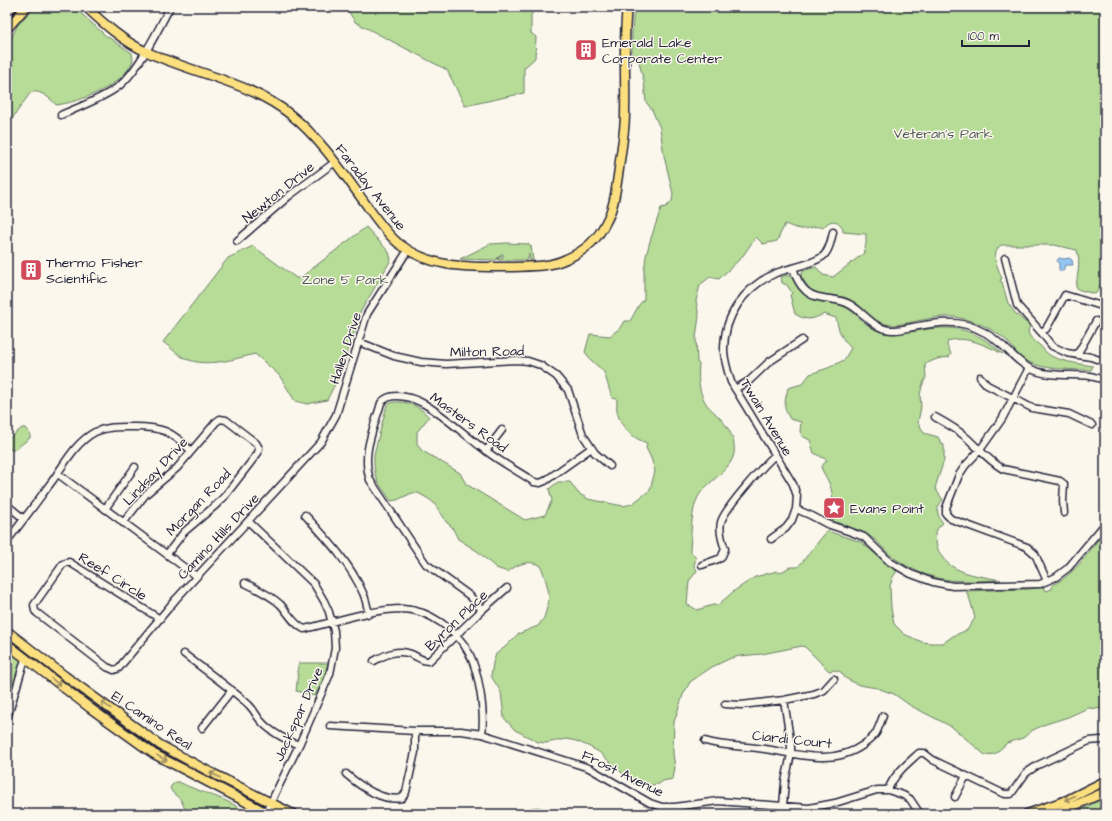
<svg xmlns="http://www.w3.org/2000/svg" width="1112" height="821" viewBox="0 0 1112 821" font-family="'Architects Daughter',sans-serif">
<rect width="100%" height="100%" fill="#fbf7ec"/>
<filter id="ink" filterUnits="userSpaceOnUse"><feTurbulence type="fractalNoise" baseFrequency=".025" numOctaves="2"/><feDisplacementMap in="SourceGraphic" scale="8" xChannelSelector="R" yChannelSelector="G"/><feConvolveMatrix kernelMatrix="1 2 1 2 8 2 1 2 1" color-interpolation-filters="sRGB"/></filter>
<g filter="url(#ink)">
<path fill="#b6dc97" stroke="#6c7f69" d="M 34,7 L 74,7 L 105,35 L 132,53 L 133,60 C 125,85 81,102 56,105 C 53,100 40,90 33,92 C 31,92 30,94 28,96 L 7,126 L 7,48 L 17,26 Z
M 346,7 L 547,7 L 546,10 L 534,11 L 531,15 L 531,33 L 536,37 L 535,58 L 524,68 L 524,93 L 465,106 L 447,70 L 355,22 Z
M 634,7 L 1105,7 L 1105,276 C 1099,281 1101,290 1095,294 L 1080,290 L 1076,288 C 1077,275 1081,263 1077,250 L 1054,245 L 1001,245 C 990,254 998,267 1002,279 L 1000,280 L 1001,282 L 1002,282 L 1008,303 L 1015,313 L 1030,326 C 1025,335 1032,338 1038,344 C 1042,346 1043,350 1047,353 C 1055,361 1081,364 1093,366 L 1091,370 C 1069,369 1043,371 1023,359 C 1017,355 1012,346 1007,341 C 993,328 973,320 955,317 C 935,315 914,323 894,325 C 870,324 868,308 849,299 C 838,294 826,297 815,292 C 808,289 805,282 801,276 L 803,271 L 816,267 L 823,275 L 833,277 L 864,253 L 866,244 L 866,234 L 843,232 C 843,225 836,218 828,223 C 826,224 825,226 823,228 C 816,224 808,230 801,229 C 795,228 790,226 785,224 L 777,241 L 763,244 L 756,237 L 742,257 L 719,279 L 710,277 L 700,285 L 696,301 L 699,316 L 696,338 L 697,362 L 699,364 C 698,378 698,389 705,402 C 707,406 712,410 715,413 C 726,424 736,436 734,453 C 732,470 706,482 698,497 C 691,509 691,537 690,551 L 696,558 L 694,565 L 697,571 L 689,581 L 687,604 L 697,610 L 713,605 L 718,605 L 734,591 L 755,577 L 777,571 L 779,573 L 790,567 L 798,567 L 827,531 L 861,542 L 886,563 L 897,571 L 893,577 L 890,586 L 891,608 L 894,624 L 904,634 L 922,642 L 931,643 L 943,643 L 953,636 L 967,630 L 975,618 L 970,600 L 966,591 L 1029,589 L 1043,587 L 1046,591 L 1052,589 L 1052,585 C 1075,575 1090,550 1105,531 L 1105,709 L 1088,708 L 1068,717 L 1046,724 L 1033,730 L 1023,738 L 1007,743 L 995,754 L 985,755 L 952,727 L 911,706 L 894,694 L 877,688 L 859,685 L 845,678 L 841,672 L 834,670 L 829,671 L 805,647 L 802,646 L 762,654 L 740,656 L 731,658 L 712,667 L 690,682 L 683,695 L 674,722 L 673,753 L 675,768 L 673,779 L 663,781 L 659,784 L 651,785 L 634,784 L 599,752 L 588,746 L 576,741 L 566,739 L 546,743 L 538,742 L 515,730 L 504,718 L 501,692 L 491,676 L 493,663 L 496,654 L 505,647 L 518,634 L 538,626 L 544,618 L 548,604 L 549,594 L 546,581 L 541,566 C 530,559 517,564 508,572 L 496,568 L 477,551 L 458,539 L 452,527 L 446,522 L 443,516 L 433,502 L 427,498 L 418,493 L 412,493 L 397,500 L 391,501 L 378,482 L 375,473 L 374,465 L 374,454 L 387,405 C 391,402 395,402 400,402 C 413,403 421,408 429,417 L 417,432 L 417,443 L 421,450 L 460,473 L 466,484 L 525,520 L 545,515 L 552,500 L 549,489 L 558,482 L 570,482 L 578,493 L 588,499 L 623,506 L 632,504 L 650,490 L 655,471 L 651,458 L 646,448 L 647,443 C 634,439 622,429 618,415 C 616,410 617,404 617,399 L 612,398 L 604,372 L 591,360 L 585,352 L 590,334 L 610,336 L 620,328 L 624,321 L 630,321 L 639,305 L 644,299 L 644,271 L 646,256 L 650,241 L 661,208 L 666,207 L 672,201 L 673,194 L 664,156 L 660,128 L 652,110 L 646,102 L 644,82 L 639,62 L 632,56 L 632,33 Z
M 366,227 L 389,252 L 391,260 L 355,321 L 354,324 L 357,328 L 350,340 L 343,368 L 327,400 L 307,404 L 295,401 L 279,375 L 255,354 C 234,359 210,367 189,360 C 181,358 170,347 163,342 L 228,258 L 253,246 L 296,278 L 300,278 Z
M 506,243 L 529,244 L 531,246 L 533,260 L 530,260 L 529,254 L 528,255 L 528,260 L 498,260 L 499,257 L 503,257 L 503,254 L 501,254 L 501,256 L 498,257 L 497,260 L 460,259 L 490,244 Z
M 787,275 C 797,279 798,292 810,298 C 821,304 834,301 845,307 C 858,314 865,327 880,331 C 892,335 903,333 916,331 C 954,324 974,328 1003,354 C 987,346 966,335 948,341 L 947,345 L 951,354 L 949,357 L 937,359 L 925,364 L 926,377 L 922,386 L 920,395 L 921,407 L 918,422 L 924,433 L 938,437 L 941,443 L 944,445 L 944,460 L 935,488 L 943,500 C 935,508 937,515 943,523 L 935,531 C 935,572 969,574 1001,580 C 958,582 931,584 893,557 C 884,551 878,540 868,535 C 855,527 839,525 826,517 L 833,510 C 833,501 833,490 828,481 C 826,476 823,473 821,467 L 827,460 L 814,453 L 810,440 L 802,436 L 800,431 L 801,422 L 790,419 C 782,406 785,402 788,388 L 802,384 L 810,374 L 828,368 L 844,360 L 851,348 C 841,338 839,332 836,318 L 824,314 C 811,320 807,321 795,314 L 790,295 L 792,293 L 787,285 L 782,283 L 781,277 Z
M 22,428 L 25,428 L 30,434 L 30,438 L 14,450 L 11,450 L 7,445 L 7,440 Z
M 7,650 L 21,659 L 22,665 L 7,713 Z
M 299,663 L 328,663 L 323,680 L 315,696 L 296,691 Z
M 176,782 L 179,782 C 200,793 230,798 247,814 L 187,814 L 181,800 L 172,792 L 170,788 L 172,785 Z
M 1105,798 L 1105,814 L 1071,814 Z
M 537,807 L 556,811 L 564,814 L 498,814 Z"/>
<path fill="#93c6f0" stroke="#6684a8" d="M 1059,258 L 1064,259 L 1069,258 L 1072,260 L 1073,265 L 1065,265 L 1063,271 L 1060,271 L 1059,269 L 1059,264 L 1057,261 Z"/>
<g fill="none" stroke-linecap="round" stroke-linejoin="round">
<g stroke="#22223b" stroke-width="9">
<path id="minor" d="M 61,115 C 79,107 104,98 119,86 C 138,71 158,30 170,7
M 237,241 L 289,196 L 335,162
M 1005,258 L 1017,305 L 1041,332 L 1046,329 L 1065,295 L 1105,307
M 793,268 C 796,277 799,285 806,291 C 817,301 836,297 849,304 C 866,313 873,331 895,330 C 901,330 907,328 913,327 C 931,324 949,320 967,325 C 981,329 992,336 1003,346 C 1012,354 1019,363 1031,369 C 1047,377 1072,374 1090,376 C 1095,377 1100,379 1105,380
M 1041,332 L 1052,346 L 1067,353 L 1091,357 L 1105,362
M 359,342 L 394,356 L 421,362 L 446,364 L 516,360 L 528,361 L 540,365 L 556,376 L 568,390 L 583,435 L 595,453 L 610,466
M 1077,355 L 1096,321
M 1029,368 L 1002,419 L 980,450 L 965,466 L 959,475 L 946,508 L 946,514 L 951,519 L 1027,547 L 1035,554 L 1047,581
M 980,377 L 987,385 L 1032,408 L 1069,414 L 1092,425
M 735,389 L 749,381 L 769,362 L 802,340
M 935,417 C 946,423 957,429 967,438 C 978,448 989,461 1003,469 L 1060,481 L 1064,484 L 1063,501 L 1064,513
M 486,451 L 502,430
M 58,474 L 196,576
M 7,505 L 24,519
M 105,509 L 135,467
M 796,509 L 812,516 L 827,524 L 851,532 L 864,537 L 890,562 L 911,574 L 933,582 L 953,586 L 1040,584 L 1056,577 L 1068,568 L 1105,524
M 305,515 C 326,538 350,563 363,593 C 366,599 367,607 369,614
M 248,521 L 314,584 L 324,601 L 329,612 L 334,631 L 335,648 L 330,674 L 299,745 L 265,814
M 123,523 L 146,494 L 177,468 L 216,422 L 220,419 L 226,420 L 256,443 L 259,448 L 258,453 L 224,497 L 216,505 L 184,532 L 167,554
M 771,539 L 786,528 L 792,520 L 796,509 L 797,496 L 793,484 L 731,382 C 728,372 725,363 724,352 C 723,317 744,287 776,273 C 791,267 808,266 822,257 C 829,252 831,241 833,232
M 7,541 C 23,521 38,500 53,480 C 65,463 76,442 95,432 C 108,426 121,427 134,427 C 162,427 172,431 191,451
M 702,565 L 721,558 L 725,549 C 722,541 719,531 721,522 C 725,508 763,466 775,455
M 245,583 C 257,589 270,595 280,604 C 288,612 293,624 304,629 C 335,622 371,609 403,609 C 429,610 457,630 469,653 C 479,672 485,712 482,734
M 482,610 L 470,596 L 426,564 L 370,480 C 361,454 374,428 381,403 C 391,390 414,398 426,405 C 446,417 466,436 485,450 C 500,462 518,471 534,482 L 540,483 L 545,481 L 590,449
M 160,619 L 69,562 L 63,564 L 34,605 L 35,611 L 37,613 L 107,667 L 114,670 L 119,668 L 122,664 L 176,599 L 321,442 L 336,415 L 367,314 L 408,250
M 184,654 C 206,671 229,687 249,705 C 254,710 256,715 260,720 C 270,732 284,739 299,745
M 374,661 C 386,654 398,649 411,654 C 418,657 422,661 429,661 L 482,610 L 507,588
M 725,704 L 741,705 L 784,700 L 814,694 L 824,690 L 834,679
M 7,719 L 25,659
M 330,726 L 415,731 L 461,731 L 482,734 L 589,768 L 650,803 L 662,807 L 675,807 L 718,801 L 809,808 L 835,803 L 877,790 L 888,790 L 903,795 L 910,799 L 920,814
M 202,728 L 232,690
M 705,741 C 724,747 745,746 765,749 C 797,754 834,766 863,745 C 868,741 873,738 876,733 C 879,727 881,721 883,716
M 346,774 C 360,786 382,802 402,798 L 406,792 L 415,752 L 415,731
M 888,790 C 894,774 907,764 919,753 L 924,753 L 933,760 L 1002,793 L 1005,794 L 1011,794 L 1026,773 L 1038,765 L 1089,741 L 1101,740 L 1105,741
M 955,797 L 966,776
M 783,806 L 785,782 L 791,754 L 791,746 L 784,700
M 753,814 L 753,803"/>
</g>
<g stroke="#22223b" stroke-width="11">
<path id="major" d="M 86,7 C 104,24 124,42 147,52 C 195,74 250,82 291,115 C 321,139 343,173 365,203 C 375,217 385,232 398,243 C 431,269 467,267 508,267 C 527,266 548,268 566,259 C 583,252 598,239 606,222 C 615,206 616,187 619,169 C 621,150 625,132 625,114 C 626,78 623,42 627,7
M 7,13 L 12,7
M 7,29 L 26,7
M 7,631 L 65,676 L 160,745 L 208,771 L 293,814
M 7,644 L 90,708 L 154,754 L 269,814
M 1027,814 L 1067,800 L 1105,781
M 1052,814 L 1071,807 L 1105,792"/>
</g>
<use href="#minor" stroke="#fbf7ec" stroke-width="6"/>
<use href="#major" stroke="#fce080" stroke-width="8"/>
</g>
<defs><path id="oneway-shaft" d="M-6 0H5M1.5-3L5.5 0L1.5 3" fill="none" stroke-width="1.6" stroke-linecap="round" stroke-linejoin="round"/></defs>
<g stroke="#9a8a61">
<use href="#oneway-shaft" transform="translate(56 682) rotate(38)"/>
<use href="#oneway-shaft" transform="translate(106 705) rotate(-144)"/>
<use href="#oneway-shaft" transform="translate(162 758) rotate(29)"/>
<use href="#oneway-shaft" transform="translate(215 775) rotate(-153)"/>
<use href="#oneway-shaft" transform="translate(1070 798) rotate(156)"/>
</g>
</g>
<defs>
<g id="building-square" transform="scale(1.15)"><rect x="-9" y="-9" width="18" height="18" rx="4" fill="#d1495b" stroke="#fbf7ec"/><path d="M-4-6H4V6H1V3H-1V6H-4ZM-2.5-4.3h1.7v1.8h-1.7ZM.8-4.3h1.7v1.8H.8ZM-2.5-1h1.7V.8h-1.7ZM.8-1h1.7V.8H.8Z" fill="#fff"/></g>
<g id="sight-square" transform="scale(1.15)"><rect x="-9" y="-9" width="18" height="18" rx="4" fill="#d1495b" stroke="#fbf7ec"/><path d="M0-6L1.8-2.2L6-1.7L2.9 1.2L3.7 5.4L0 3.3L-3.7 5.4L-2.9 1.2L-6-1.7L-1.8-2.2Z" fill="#fff"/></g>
</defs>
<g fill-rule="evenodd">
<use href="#building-square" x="586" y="50"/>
<use href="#building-square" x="31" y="270"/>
<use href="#sight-square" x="834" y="508"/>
</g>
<g text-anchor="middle" stroke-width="3" stroke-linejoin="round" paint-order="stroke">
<g font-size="14" fill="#22223b" stroke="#fbf7ec" text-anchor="start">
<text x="602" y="47">Emerald Lake<tspan x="602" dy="16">Corporate Center</tspan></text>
<text x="46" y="267">Thermo Fisher<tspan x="46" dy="16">Scientific</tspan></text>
<text x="850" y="513">Evans Point</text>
</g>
<g font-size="14" fill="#4e5a57" stroke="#fbf7ec">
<text x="943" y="138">Veteran's Park</text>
<text x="345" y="284">Zone 5 Park</text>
</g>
<g font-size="14" fill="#22223b" stroke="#fbf7ec">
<text transform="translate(371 187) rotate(52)" y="5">Faraday Avenue</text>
<text transform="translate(278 192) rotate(-39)" y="5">Newton Drive</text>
<text transform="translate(345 348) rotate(-72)" y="5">Halley Drive</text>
<text transform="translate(487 351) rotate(-1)" y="5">Milton Road</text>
<text transform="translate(767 417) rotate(59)" y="5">Twain Avenue</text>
<text transform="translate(469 422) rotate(36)" y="5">Masters Road</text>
<text transform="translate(155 471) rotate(-47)" y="5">Lindsay Drive</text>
<text transform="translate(198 502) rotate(-46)" y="5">Morgan Road</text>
<text transform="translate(218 536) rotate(-47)" y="5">Camino Hills Drive</text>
<text transform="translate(113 576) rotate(32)" y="5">Reef Circle</text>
<text transform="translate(456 620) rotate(-44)" y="5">Byron Place</text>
<text transform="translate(298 714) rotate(-66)" y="5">Jackspar Drive</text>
<text transform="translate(152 720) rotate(34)" y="5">El Camino Real</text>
<text transform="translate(792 739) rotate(6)" y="5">Ciardi Court</text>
<text transform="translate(623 773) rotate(26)" y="5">Frost Avenue</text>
</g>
</g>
<rect width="1112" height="821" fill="none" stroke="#fbf7ec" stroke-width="24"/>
<rect x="12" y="12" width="1088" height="797" fill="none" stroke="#22223b" stroke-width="1.5" filter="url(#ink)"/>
<path d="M962 40v6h67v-6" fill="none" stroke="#22223b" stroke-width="2"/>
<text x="968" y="40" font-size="12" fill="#22223b" stroke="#fbf7ec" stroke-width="3" paint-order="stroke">100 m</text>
</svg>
